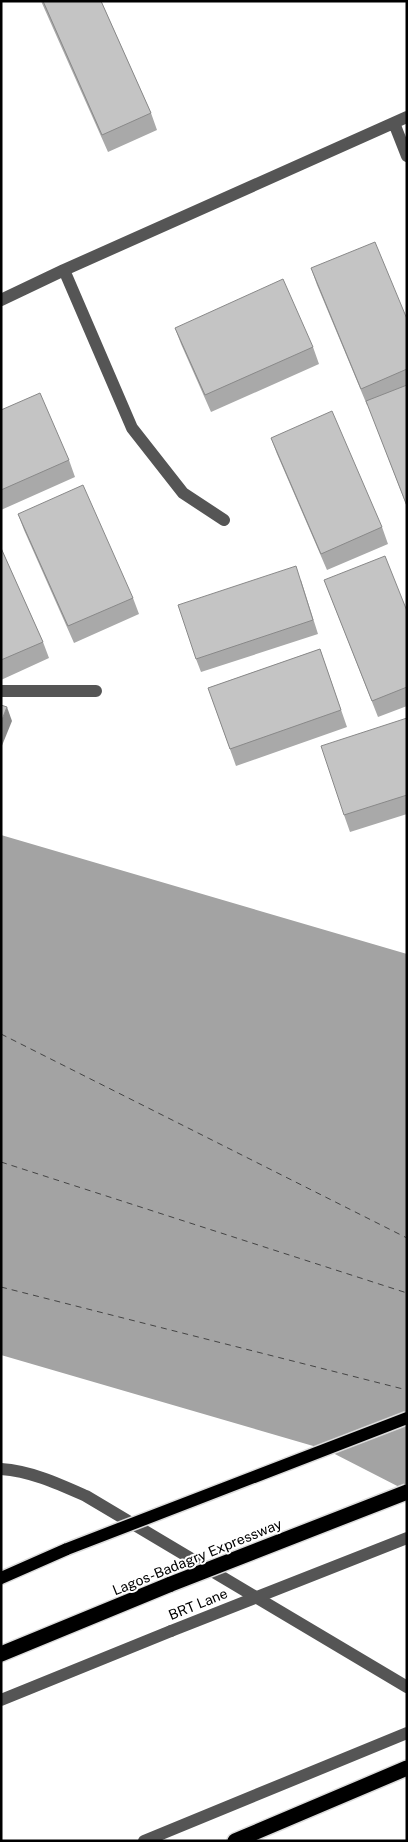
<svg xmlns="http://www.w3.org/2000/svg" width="408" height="1842" viewBox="0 0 408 1842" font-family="'Public Sans',sans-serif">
<rect width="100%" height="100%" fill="#fff"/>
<path fill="#a3a3a3" d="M 1,835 L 407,954 L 407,1491 L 327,1450 L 1,1355 Z"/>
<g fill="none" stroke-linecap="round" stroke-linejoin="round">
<path stroke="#444" stroke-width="1" stroke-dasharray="6 5" stroke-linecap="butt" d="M 1,1034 L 407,1238
M 1,1162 L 407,1293
M 1,1287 L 407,1390"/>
<g stroke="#dbdbdb" stroke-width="15">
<path id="major" d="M 1,1578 L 67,1549"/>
</g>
<g stroke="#dbdbdb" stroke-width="18">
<path id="highway" d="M 1,1654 L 171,1584
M 235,1841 L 407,1768"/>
</g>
<path stroke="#555" stroke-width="12" d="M 394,123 L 407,156
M 64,270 L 132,428 L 183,493 L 224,520
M 1,300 L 64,270 L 407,117
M 1,691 L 96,691
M 1,1469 C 31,1471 59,1484 86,1496 L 407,1687
M 1,1700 L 171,1631
M 144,1841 L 407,1733"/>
<use href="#major" stroke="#000" stroke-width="12"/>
<use href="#highway" stroke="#000" stroke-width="15"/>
<g stroke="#dbdbdb" stroke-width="15" stroke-linecap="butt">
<path id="major-bridge" d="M 67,1549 L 407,1418"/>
</g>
<g stroke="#dbdbdb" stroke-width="18" stroke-linecap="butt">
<path id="highway-bridge" d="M 171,1584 L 407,1492"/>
</g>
<path stroke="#555" stroke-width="12" d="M 171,1631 L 407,1538"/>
<use href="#major-bridge" stroke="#000" stroke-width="12"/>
<use href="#highway-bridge" stroke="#000" stroke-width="15"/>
</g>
<path fill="#a9a9a9" d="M 41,1 L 101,1 L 151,113 L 157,130 L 108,152 Z
M 311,268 L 407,319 L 407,507 L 368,405 L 367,405 L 317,285 Z
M 175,328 L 313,347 L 319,364 L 211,412 L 181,344 Z
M 1,410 L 69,460 L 75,477 L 1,510 Z
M 271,438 L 382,527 L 388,544 L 327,570 L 277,454 Z
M 18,514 L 133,598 L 139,614 L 74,643 L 24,530 Z
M 1,548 L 43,642 L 49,658 L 1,680 Z
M 301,580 L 318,634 L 201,672 L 196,659 Z
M 324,580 L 407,611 L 407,706 L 378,717 Z
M 320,649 L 347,727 L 236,766 L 208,688 Z
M 407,718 L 407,814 L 350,832 L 344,815 Z"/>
<path fill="#898989" d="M 7,707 L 12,721 L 1,748 L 1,722 Z"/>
<path fill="#c4c4c4" stroke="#898989" d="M 43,1 L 101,1 L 151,113 L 102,135 Z
M 375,242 L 407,319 L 407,369 L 361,389 L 311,268 Z
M 283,279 L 313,347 L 205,395 L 175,328 Z
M 407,385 L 407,506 L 366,401 Z
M 40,393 L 69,460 L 1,490 L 1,410 Z
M 332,411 L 382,527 L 321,554 L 271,438 Z
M 83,485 L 133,598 L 68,626 L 18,514 Z
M 1,548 L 43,642 L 1,660 Z
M 385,556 L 407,611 L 407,687 L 372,701 L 324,580 Z
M 296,566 L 313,620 L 196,659 L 178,605 Z
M 320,649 L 341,710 L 230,749 L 208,688 Z
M 1,705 L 7,707 L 1,722 Z
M 407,718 L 407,795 L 344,815 L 321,746 Z"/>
<g text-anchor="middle" stroke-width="4" stroke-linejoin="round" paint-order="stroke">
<g font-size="14" fill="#000" stroke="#fff">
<text transform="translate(197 1557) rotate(-22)" y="5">Lagos-Badagry Expressway</text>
<text transform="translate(198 1604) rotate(-22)" y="5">BRT Lane</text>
</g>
</g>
<rect width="408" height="1842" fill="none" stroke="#000000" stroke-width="5"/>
</svg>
